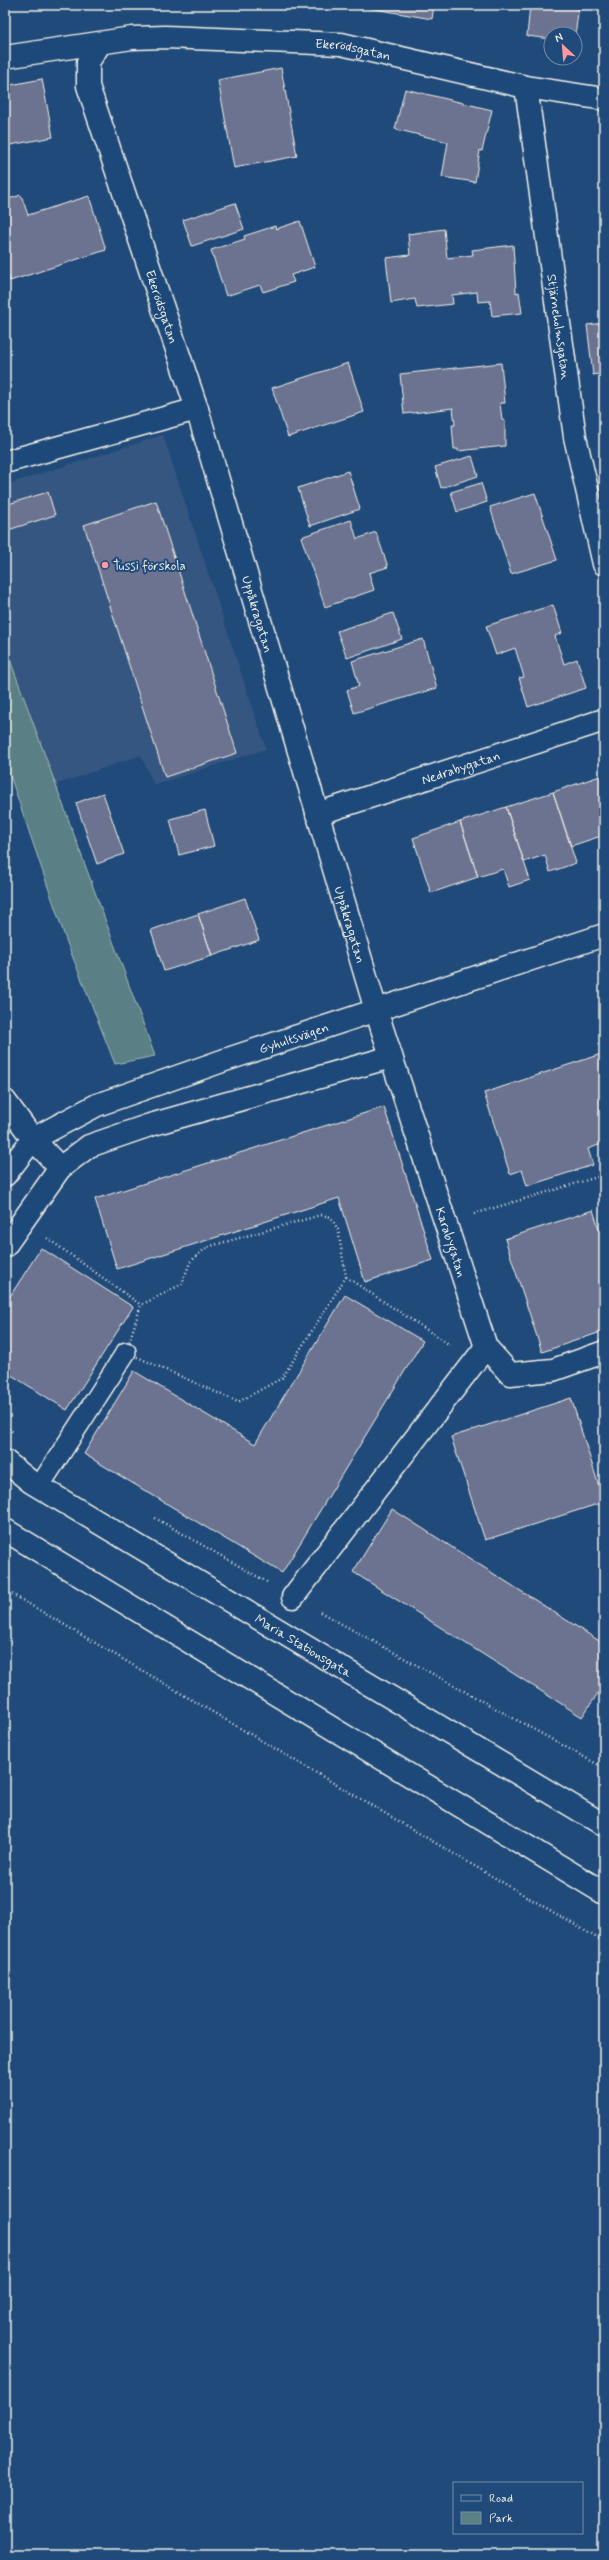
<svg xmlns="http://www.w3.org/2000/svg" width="609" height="2560" viewBox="0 0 609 2560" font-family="Mynerve,sans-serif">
<rect width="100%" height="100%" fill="#1f4a7a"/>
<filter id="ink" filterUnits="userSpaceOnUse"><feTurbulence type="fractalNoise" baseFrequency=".025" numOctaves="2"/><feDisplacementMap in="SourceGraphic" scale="8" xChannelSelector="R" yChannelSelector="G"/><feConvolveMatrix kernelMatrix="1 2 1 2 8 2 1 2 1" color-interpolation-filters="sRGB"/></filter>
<g filter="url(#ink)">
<path fill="#365681" d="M 163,435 L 266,749 L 154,785 L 141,755 L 55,785 L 5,646 L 5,485 Z"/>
<path fill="#5a8086" stroke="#a7b8b7" d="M 5,646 L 155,1056 L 115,1064 L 66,940 L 5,761 Z"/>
<path fill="#6c7390" stroke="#f4f1e8" d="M 369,5 L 434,5 L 432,19 L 369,8 Z
M 530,5 L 579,5 L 575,37 L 575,34 L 551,34 L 551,39 L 527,36 Z
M 281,68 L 297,156 L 234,168 L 218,80 Z
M 42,79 L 53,137 L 5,146 L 5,86 Z
M 405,89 L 492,110 L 482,151 L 480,150 L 475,182 L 442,177 L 448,142 L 395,129 Z
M 21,195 L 28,215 L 89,196 L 106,250 L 10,281 L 5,265 L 5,200 Z
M 235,203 L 244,229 L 192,246 L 183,220 Z
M 300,221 L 315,267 L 291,275 L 294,282 L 263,292 L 260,285 L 226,296 L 211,250 L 245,239 L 244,236 L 275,226 L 276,229 Z
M 444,229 L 447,258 L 473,255 L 472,250 L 513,245 L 516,293 L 519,292 L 522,313 L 492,316 L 490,301 L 478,302 L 477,292 L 452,295 L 453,304 L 417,308 L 415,299 L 391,303 L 386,258 L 410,255 L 408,234 Z
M 604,323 L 604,373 L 593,375 L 587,325 Z
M 348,363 L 364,412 L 288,437 L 272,388 Z
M 501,363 L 505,403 L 500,403 L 502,420 L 505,421 L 505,446 L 458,451 L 458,449 L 454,449 L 452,425 L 455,425 L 453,408 L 404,414 L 400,374 Z
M 472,456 L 478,476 L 441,488 L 435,467 Z
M 348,471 L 360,509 L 310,526 L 298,488 Z
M 481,483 L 487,502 L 457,512 L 451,492 Z
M 48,492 L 55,515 L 5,531 L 5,505 Z
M 535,493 L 557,560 L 511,574 L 490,507 Z
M 156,501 L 237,753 L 165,777 L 84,525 Z
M 351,520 L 357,539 L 376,532 L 388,567 L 369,573 L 374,590 L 325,607 L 301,537 Z
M 553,605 L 562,633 L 555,636 L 564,664 L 577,659 L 586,688 L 528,707 L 519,678 L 524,677 L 515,648 L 496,655 L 486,626 Z
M 393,613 L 402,639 L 347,658 L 337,631 Z
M 423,639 L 437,688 L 354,713 L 347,690 L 359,686 L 352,661 Z
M 600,776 L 604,789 L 604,835 L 571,846 L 553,792 Z
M 553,792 L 576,863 L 550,872 L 545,855 L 524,862 L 506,807 Z
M 103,793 L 124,854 L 97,864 L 76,803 Z
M 506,807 L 530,880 L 509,887 L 503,869 L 478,877 L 460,822 Z
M 205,810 L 214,846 L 179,855 L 170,819 Z
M 460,822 L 478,877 L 431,893 L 413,838 Z
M 245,898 L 259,940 L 212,956 L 198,914 Z
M 198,914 L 212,956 L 164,971 L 151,930 Z
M 604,1053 L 604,1143 L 588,1149 L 593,1165 L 527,1186 L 522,1170 L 510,1174 L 484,1093 Z
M 384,1107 L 433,1260 L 365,1282 L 339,1198 L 117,1269 L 95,1199 Z
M 593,1210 L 604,1245 L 604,1331 L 542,1352 L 505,1239 Z
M 41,1248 L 133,1307 L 67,1410 L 5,1371 L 5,1304 Z
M 345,1295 L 423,1341 L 282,1573 L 84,1454 L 134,1371 L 255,1444 Z
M 571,1398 L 604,1502 L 485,1540 L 451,1437 Z
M 392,1509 L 604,1644 L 604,1684 L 582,1717 L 353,1572 Z"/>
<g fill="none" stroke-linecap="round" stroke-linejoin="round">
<g stroke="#f4f1e8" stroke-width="22">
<path id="service" d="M 39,1487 L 126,1352"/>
</g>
<g stroke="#f4f1e8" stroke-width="25">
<g id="minor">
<path id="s1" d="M 99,45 L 88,62 L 88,86 L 197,409 L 376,1010 L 486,1347 L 510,1374 L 553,1370 L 604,1352"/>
<path id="s2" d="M 5,57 L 132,38 L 165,37 L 341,44 L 526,87 L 604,99"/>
<path id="s3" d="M 526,87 L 575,437 L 604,564"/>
<path d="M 5,462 L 197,409"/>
<path id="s4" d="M 317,814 L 604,720"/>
<path d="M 5,1101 L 33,1139 L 60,1168"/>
<path id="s5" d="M 5,1175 L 33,1139 L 97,1105 L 225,1060 L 604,935"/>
<path d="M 5,1246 L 60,1168 L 89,1146 L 150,1125 L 391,1057"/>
<path id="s6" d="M 5,1461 L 31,1482 L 604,1825"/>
<path d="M 5,1530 L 604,1893"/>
<path d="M 293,1597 L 486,1347"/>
</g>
</g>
<path stroke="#f4f1e8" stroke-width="2.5" stroke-dasharray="1 3" stroke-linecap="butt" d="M 474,1214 L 604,1175
M 321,1215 L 331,1217 L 338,1230 L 346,1277 L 282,1378 L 238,1402 L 126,1352 L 141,1305 L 182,1284 L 190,1262 L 207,1247 Z
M 47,1238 L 141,1305
M 346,1277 L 450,1345
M 5,1426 L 13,1432
M 155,1518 L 267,1582
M 5,1590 L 604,1942
M 320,1612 L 604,1768"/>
<use href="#service" stroke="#1f4a7a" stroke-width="19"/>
<use href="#minor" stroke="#1f4a7a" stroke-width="22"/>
</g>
</g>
<circle fill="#ff9aa2" stroke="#1f4a7a" stroke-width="1.5" cx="105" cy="565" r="4"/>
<g text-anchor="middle" stroke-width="4" stroke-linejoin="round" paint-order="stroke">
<g font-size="13" fill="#f4f1e8" stroke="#1f4a7a">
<text dy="5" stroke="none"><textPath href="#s2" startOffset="350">Ekerödsgatan</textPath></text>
<text dy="5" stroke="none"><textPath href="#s1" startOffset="277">Ekerödsgatan</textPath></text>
<text dy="5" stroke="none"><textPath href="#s3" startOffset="242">Stjärneholmsgatan</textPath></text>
<text dy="5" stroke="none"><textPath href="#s1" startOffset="599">Uppåkragatan</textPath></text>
<text dy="5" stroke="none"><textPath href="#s4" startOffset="151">Nedrabygatan</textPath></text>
<text dy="5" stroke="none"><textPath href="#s1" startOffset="923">Uppåkragatan</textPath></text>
<text dy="5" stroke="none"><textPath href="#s5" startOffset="326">Gyhultsvägen</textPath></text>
<text dy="5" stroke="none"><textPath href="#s1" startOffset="1256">Karabygatan</textPath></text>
<text dy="5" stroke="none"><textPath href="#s6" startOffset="351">Maria Stationsgata</textPath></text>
</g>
<g font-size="13" fill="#f4f1e8" stroke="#1f4a7a" text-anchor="start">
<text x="113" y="570">Tussi förskola</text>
</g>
</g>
<rect width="609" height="2560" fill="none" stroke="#1f4a7a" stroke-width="20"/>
<rect x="10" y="10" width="589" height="2540" fill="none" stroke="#f4f1e8" stroke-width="1.5" filter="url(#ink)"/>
<rect x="453" y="2482" width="130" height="52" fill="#1f4a7a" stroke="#748da6"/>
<rect x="461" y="2495" width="20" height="6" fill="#1f4a7a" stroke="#748da6"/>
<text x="489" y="2502" font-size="12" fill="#f4f1e8">Road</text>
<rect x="461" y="2512" width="20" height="12" fill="#5a8086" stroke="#748da6"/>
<text x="489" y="2522" font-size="12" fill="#f4f1e8">Park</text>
<g transform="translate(563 46) rotate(334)"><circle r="19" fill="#1f4a7a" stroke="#748da6"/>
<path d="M0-3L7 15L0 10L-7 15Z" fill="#ff9aa2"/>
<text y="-6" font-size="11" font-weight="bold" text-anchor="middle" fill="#f4f1e8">N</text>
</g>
</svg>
